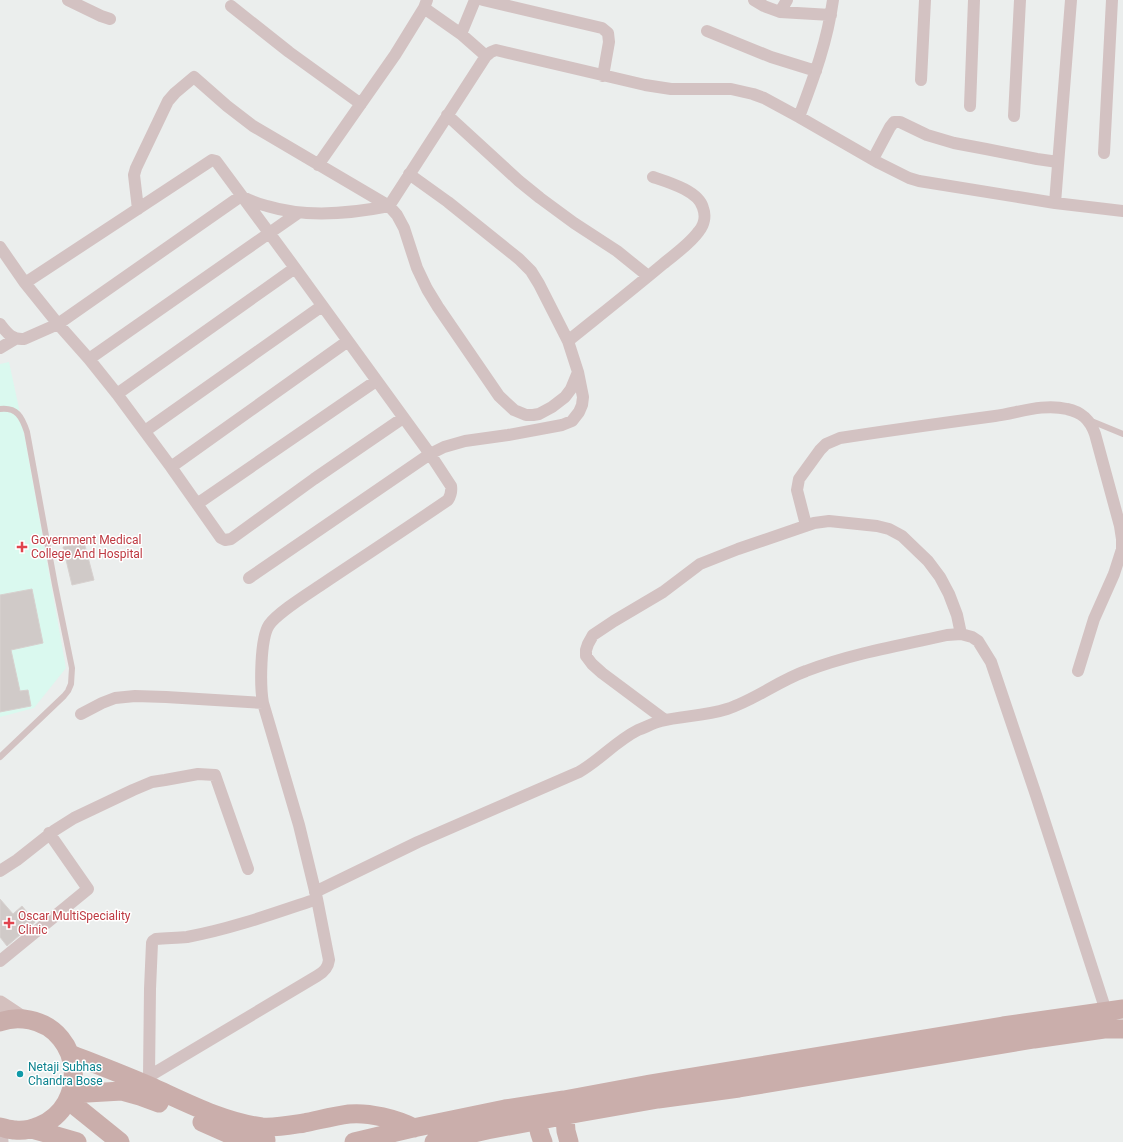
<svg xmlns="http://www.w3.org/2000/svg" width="1123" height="1142" viewBox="0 0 1123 1142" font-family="Roboto,sans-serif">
<rect width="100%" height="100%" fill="#ebeeed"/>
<path fill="#daf9ef" d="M 9,362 L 23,427 L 66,668 L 34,708 L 0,717 L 0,364 Z"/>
<path fill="#d0cac8" stroke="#d7d1cf" d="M 84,542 L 94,580 L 72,585 L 63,547 Z
M 32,589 L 43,643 L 11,650 L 20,691 L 28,690 L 31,706 L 0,712 L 0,595 Z
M 0,899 L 13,914 L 22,906 L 35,922 L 7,946 L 0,937 Z"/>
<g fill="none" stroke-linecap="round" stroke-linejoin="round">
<path stroke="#d3c2c2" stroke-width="6" d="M 0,409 C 17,407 22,417 27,432 L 55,585 L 72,668 L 71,684 L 68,691 L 64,696 L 0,757
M 1089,420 L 1123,434"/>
<path stroke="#d3c2c2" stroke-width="12" d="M 68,0 L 101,16 L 110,19
M 483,0 L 602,28 L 608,33 L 609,42 L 603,76
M 754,0 L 764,6 L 780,12 L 831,15
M 231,6 L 289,52 L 361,104
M 424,8 L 461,34 L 486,56
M 780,12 L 787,0
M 707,31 L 771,57 L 816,71
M 461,34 L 475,0
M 921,80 L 925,0
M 970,106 L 974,0
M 447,115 L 519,181 L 540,198 L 574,223 L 617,251 L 648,276
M 1014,116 L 1020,0
M 799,117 C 814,77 827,43 833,0
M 1104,153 L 1112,0
M 873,159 L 890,127 L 894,122 L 900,122 L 927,135 L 954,143 L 986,149 L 1037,159 L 1058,162
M 318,165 L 395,55 L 424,8 L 427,0
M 1055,203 L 1071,0
M 138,209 L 134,175 L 136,168 L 168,101 L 175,93 L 194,77 L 227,106 L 253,126 L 389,206 L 397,215 L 404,228 L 417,268 L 427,289 L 438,307 L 499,396 L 514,410 L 526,415 L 533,415 L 539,414 L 552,407 L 565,397 L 571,389 L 578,372
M 0,247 L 25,283 L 58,324 L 89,359 L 117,394 L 171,467 L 221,538 L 225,540 L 231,539 L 314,479 L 403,418
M 25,283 L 212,160 L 216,161 L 295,268 L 430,454 L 451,486 C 452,492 451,495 448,500 C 407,528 366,555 324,583 C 311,592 278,612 269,625 C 260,639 260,686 263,703 L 299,825 L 317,899 L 329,960 C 328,968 324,972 317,976 L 136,1084
M 0,324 C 7,333 12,340 24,339 L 58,324 L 241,196 C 249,200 258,204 267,206 C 306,218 349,214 389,206 L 486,56 L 491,52 L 496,50 L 645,85 L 671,89 L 731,89 L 753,94 L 764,98 L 799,117 L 879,163 L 909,178 L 919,181 L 1055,203 L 1123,211
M 568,341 C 599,316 632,290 663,264 C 675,254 690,244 699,231 C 704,225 706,216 703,208 C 699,191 668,182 653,177
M 0,348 L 15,339
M 89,359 L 298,213
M 117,394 L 295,268
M 145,431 L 322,306
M 171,467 L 348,341
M 197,504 L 376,381
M 806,525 L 797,490 L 799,479 L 820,450 L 826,444 L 840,438 C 892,430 943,423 995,416 C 1018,413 1043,403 1067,409 C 1082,412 1090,420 1095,434 L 1120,526 L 1122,539 L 1122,549 L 1114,574 L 1094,619 L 1078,671
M 249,578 L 430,454 L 444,447 L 465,441 L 508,435 L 562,425 L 572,421 L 579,412 L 582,405 L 583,397 L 578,372 L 568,341 L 539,284 L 531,271 L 519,259 L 448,202 L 409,174
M 81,714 L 102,703 L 115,698 L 135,696 L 166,697 L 263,703
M 665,720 L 602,673 L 592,664 L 586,656 L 586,650 L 588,644 L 593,635 L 614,621 L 663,592 L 700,564 L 738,549 L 814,523 L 829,521 L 877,526 L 889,529 L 902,536 L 928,561 L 940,577 L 949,594 L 957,615 L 961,634
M 0,871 L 17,860 L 55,830 L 74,818 L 133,790 L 152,782 L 165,780 L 198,774 L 215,775 L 248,869
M 315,892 L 418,842 L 579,772 C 600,760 616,741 638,730 C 646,727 653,723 661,721 C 682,716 705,716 727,709 C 755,700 778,681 806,671 C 850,654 901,645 947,635 L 961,634 L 972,637 L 978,641 L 991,662 L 1036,795 L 1106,1011
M 0,961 L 88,889 L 49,833
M 149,1076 L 150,989 L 152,943 L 153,941 L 156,939 C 167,938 177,938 187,937 C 231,929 275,913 317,899"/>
<path stroke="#d3c2c2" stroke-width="15" d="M 0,1127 L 1,1142"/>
<path stroke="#d4c0be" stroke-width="17" d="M 0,1004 L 21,1018"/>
<path stroke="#caaeab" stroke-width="19" d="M 0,1022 C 10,1018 20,1018 30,1020 C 83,1031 89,1106 39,1126 C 32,1129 23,1131 15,1130 C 10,1130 5,1128 0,1127
M 70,1054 C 98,1065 127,1076 154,1088 C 189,1104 224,1122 262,1127 C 276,1128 291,1125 304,1123 C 319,1120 334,1116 349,1114 C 369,1112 396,1119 414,1128
M 70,1094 L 122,1091 L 140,1096 L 159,1103
M 68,1100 L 120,1142
M 564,1103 L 566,1131 L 569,1142
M 536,1109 C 537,1120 538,1131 543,1142
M 202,1122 L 229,1134 L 239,1136 L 266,1140
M 32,1129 L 77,1142
M 354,1142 L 413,1128 L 505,1109 L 564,1100 L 650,1084 L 1003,1026 L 1123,1009
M 434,1142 L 487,1130 L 578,1113 L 658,1099 L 739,1088 L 1034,1039 L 1104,1029 L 1123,1029"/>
</g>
<g fill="#e0444e" stroke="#fff" stroke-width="1.5">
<path d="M20 541h4v4h4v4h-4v4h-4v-4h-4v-4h4z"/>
<path d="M7 917h4v4h4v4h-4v4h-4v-4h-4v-4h4z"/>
</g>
<circle fill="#0f9aa8" stroke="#fff" stroke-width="1.5" cx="20" cy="1074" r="4"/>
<g text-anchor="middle" stroke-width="3" stroke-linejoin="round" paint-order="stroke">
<g font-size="12" fill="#be3a42" stroke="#fff" text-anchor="start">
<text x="31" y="544">Government Medical<tspan x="31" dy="14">College And Hospital</tspan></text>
<text x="18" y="920">Oscar MultiSpeciality<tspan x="18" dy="14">Clinic</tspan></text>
</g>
<g font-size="12" fill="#0d838f" stroke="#fff" text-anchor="start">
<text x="28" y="1071">Netaji Subhas<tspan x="28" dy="14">Chandra Bose</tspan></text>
</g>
</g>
</svg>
